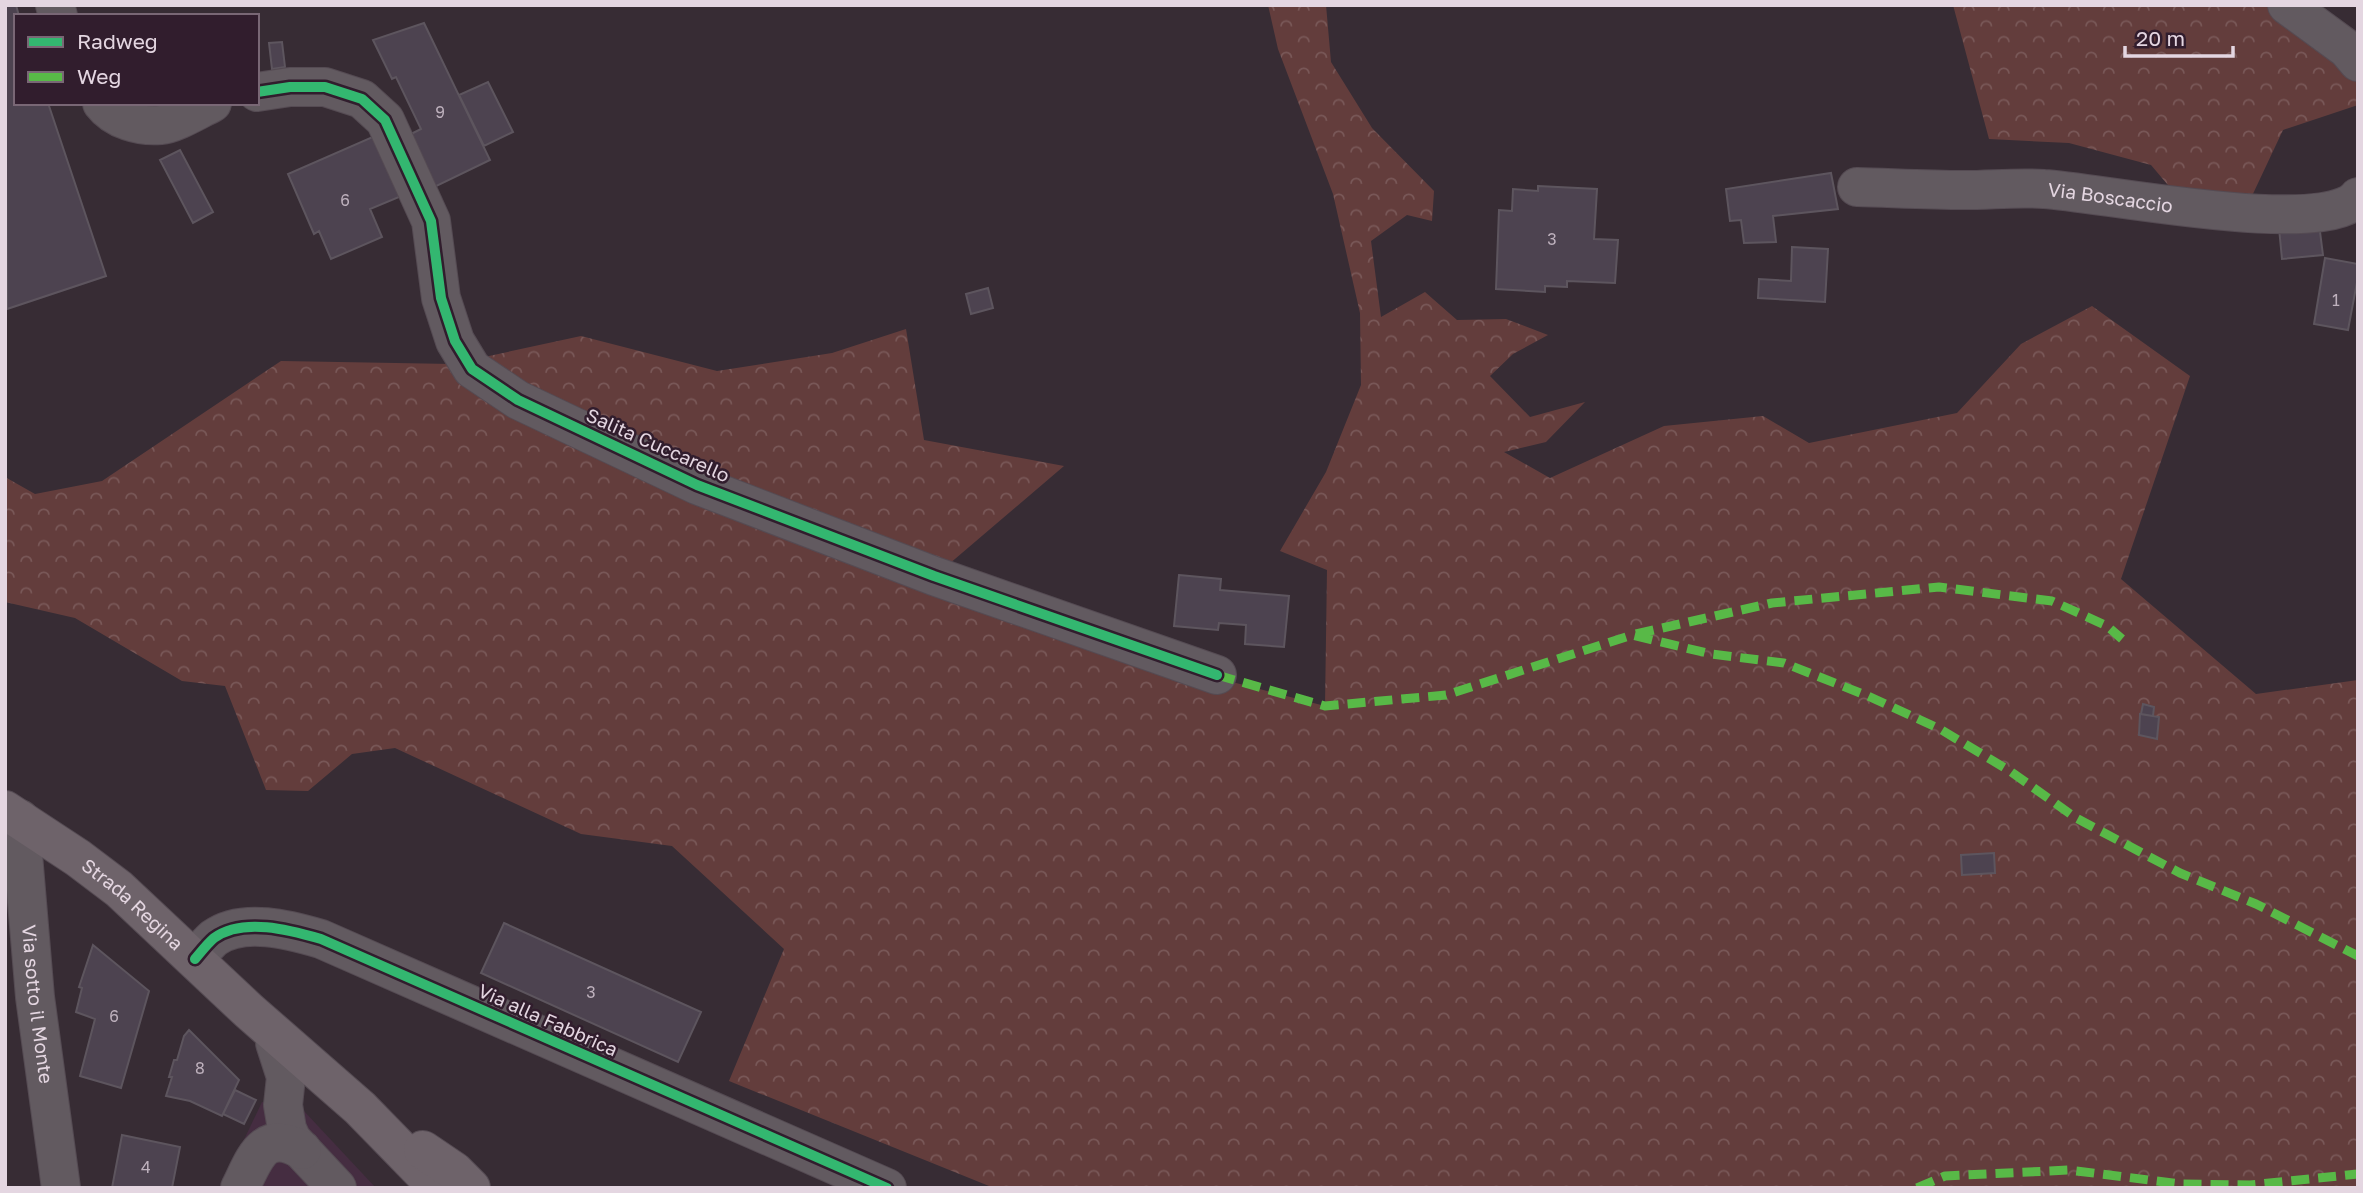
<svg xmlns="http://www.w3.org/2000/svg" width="2363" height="1193" viewBox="0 0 2363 1193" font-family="'Golos Text',sans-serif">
<defs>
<pattern id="forest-crowns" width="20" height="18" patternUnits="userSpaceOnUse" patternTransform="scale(1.75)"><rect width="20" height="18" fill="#633d3c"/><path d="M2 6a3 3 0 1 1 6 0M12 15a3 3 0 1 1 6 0" fill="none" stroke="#795858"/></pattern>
</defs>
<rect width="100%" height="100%" fill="#372c34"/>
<path fill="#452d41" d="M 262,1102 L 304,1111 L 376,1188 L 221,1188 Z"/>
<path fill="url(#forest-crowns)" d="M 1268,5 L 1326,5 L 1331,62 L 1372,128 L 1434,191 L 1432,221 L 1407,215 L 1371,241 L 1381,317 L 1425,292 L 1457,320 L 1506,319 L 1548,335 L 1513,354 L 1490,376 L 1530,417 L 1585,402 L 1546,442 L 1504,452 L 1550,478 L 1664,426 L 1763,416 L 1809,443 L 1957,413 L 2021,344 L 2092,306 L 2190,376 L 2121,579 L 2256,694 L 2358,680 L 2358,1188 L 994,1188 L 729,1081 L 784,949 L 672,846 L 581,834 L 395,748 L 352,754 L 308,791 L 266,790 L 225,686 L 182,681 L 75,618 L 5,602 L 5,477 L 35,494 L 102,481 L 281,361 L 452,364 L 581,336 L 717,371 L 832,353 L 906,329 L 924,440 L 1064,466 L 935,576 L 1162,664 L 1325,706 L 1327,570 L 1280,551 L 1326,472 L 1361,385 L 1360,313 L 1333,194 L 1278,49 Z
M 1953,5 L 2287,5 L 2358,62 L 2358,105 L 2283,130 L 2243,215 L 2189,210 L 2151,165 L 2069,143 L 1989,139 Z"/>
<path fill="#4d4350" stroke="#5d555e" stroke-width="2" d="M 5,5 L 16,5 L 19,16 L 16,16 L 16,103 L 48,103 L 106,276 L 7,309 Z
M 424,23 L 490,160 L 424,192 L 399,140 L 421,129 L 396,77 L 392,79 L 373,40 Z
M 282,42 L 285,67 L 272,69 L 269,43 Z
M 488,82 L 513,132 L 484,146 L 459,95 Z
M 384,132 L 411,192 L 370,209 L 382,237 L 331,259 L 319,231 L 314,234 L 288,174 Z
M 180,150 L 213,212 L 193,223 L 160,160 Z
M 1831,173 L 1838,209 L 1773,216 L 1776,242 L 1744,243 L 1741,220 L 1730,221 L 1726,189 Z
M 1538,186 L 1597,189 L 1594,239 L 1618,240 L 1615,283 L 1567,281 L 1567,287 L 1545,286 L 1545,292 L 1496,289 L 1499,210 L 1512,211 L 1513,189 L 1538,191 Z
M 2319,224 L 2323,255 L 2282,259 L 2279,228 Z
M 1792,247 L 1828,249 L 1825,302 L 1758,298 L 1759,279 L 1791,281 Z
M 2325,258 L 2358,264 L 2358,277 L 2348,330 L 2314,324 Z
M 988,288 L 993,308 L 971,314 L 966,294 Z
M 1179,575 L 1221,579 L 1220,590 L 1289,596 L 1284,647 L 1245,644 L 1246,625 L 1219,623 L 1218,630 L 1174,626 Z
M 2143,704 L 2154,707 L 2153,716 L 2141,714 Z
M 2140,714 L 2159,717 L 2157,739 L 2139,735 Z
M 1994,853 L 1995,873 L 1962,875 L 1961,855 Z
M 504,923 L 701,1012 L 678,1062 L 481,973 Z
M 93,945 L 149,991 L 121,1088 L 80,1076 L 95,1019 L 76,1012 L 82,988 L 79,987 Z
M 189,1030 L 239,1080 L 222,1116 L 190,1101 L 166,1096 L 172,1077 L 169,1077 L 174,1060 L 177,1060 L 184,1036 Z
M 235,1090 L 256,1100 L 244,1124 L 223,1114 Z
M 122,1135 L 180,1147 L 172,1188 L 112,1188 Z"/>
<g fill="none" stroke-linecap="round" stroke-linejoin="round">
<g stroke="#554b53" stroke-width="40">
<g id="minor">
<path d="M 55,5 L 58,16"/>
<path d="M 2287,5 L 2347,49 L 2358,62"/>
<path d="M 257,92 L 290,87 L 325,87 L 362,99 L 385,120 L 431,221 L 441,298 L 455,341 L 472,369 L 518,400 L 697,485 L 934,576 L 1217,675"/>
<path d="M 102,103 C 115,120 140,127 161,125 C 175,124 199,109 212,103"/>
<path id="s1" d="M 1857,187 C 1893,188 1929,190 1964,190 C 1991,190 2018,187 2044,189 C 2099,192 2326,239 2358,197"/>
<path id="s2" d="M 20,819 L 35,997 L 61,1188"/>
<path d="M 195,959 C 201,952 207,944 214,938 C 243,917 290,930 321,939 L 887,1188"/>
<path d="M 275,1043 L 286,1077 L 283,1105 L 287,1129 L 292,1140 L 337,1188"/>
<path d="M 240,1188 C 255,1158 263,1128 302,1150"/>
</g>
</g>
<g stroke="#554b53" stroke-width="40">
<g id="major">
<path id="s3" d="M 5,810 L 78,858 L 119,889 L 249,1011 L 360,1108 L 438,1188"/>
<path d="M 423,1150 L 454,1171 L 471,1188"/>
</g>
</g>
<use href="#minor" stroke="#625a60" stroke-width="38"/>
<use href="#major" stroke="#6e636a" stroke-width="38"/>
<path stroke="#58b947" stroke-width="9" stroke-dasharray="18 9" stroke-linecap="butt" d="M 1636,634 L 1772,603 L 1939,587 L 2052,601 L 2107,626 L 2122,639
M 1217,675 L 1325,706 L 1446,695 L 1632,635 L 1711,654 L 1784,663 L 1868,696 L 1940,729 L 2010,771 L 2076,818 L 2180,873 L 2256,904 L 2358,956
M 1917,1188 L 1945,1176 L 2069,1170 L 2181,1184 L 2250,1185 L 2358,1174"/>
<g stroke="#311d2d" stroke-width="15">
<path id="cycleway" d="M 257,92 L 290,87 L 325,87 L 362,99 L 385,120 L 431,221 L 441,298 L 455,341 L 472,369 L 518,400 L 697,485 L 934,576 L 1217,675
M 195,959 C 201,952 207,944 214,938 C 243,917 290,930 321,939 L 887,1188"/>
</g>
<use href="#cycleway" stroke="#33b770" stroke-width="10"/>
</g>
<g text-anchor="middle" stroke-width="5" stroke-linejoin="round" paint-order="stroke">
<g font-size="16" fill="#beb1bd">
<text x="440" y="118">9</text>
<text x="345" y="206">6</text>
<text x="1552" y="245">3</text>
<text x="2336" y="306">1</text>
<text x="591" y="998">3</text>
<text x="114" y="1022">6</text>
<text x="200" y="1074">8</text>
<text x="146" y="1173">4</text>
</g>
<g font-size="19" fill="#e4d6e1" stroke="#311d2d">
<text dy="7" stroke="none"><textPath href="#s1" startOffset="254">Via Boscaccio</textPath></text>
<text transform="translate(658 445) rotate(24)" y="7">Salita Cuccarello</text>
<text dy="7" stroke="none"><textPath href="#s3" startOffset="159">Strada Regina</textPath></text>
<text dy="7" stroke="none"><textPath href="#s2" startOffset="186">Via sotto il Monte</textPath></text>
<text transform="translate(548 1020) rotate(24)" y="7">Via alla Fabbrica</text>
</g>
</g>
<rect width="2363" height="1193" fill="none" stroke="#e4d6e1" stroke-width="14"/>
<rect x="14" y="14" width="245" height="91" fill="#311d2d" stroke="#796775" stroke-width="2"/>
<rect x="28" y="37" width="35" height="10" fill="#33b770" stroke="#796775" stroke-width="2"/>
<text x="77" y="49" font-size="21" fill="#e4d6e1">Radweg</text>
<rect x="28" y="72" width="35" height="10" fill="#58b947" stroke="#796775" stroke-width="2"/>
<text x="77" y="84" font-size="21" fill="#e4d6e1">Weg</text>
<path d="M2125 46v10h108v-10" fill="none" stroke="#e4d6e1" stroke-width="3.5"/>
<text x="2136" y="46" font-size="21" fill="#e4d6e1" stroke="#311d2d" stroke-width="5" paint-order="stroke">20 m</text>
</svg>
